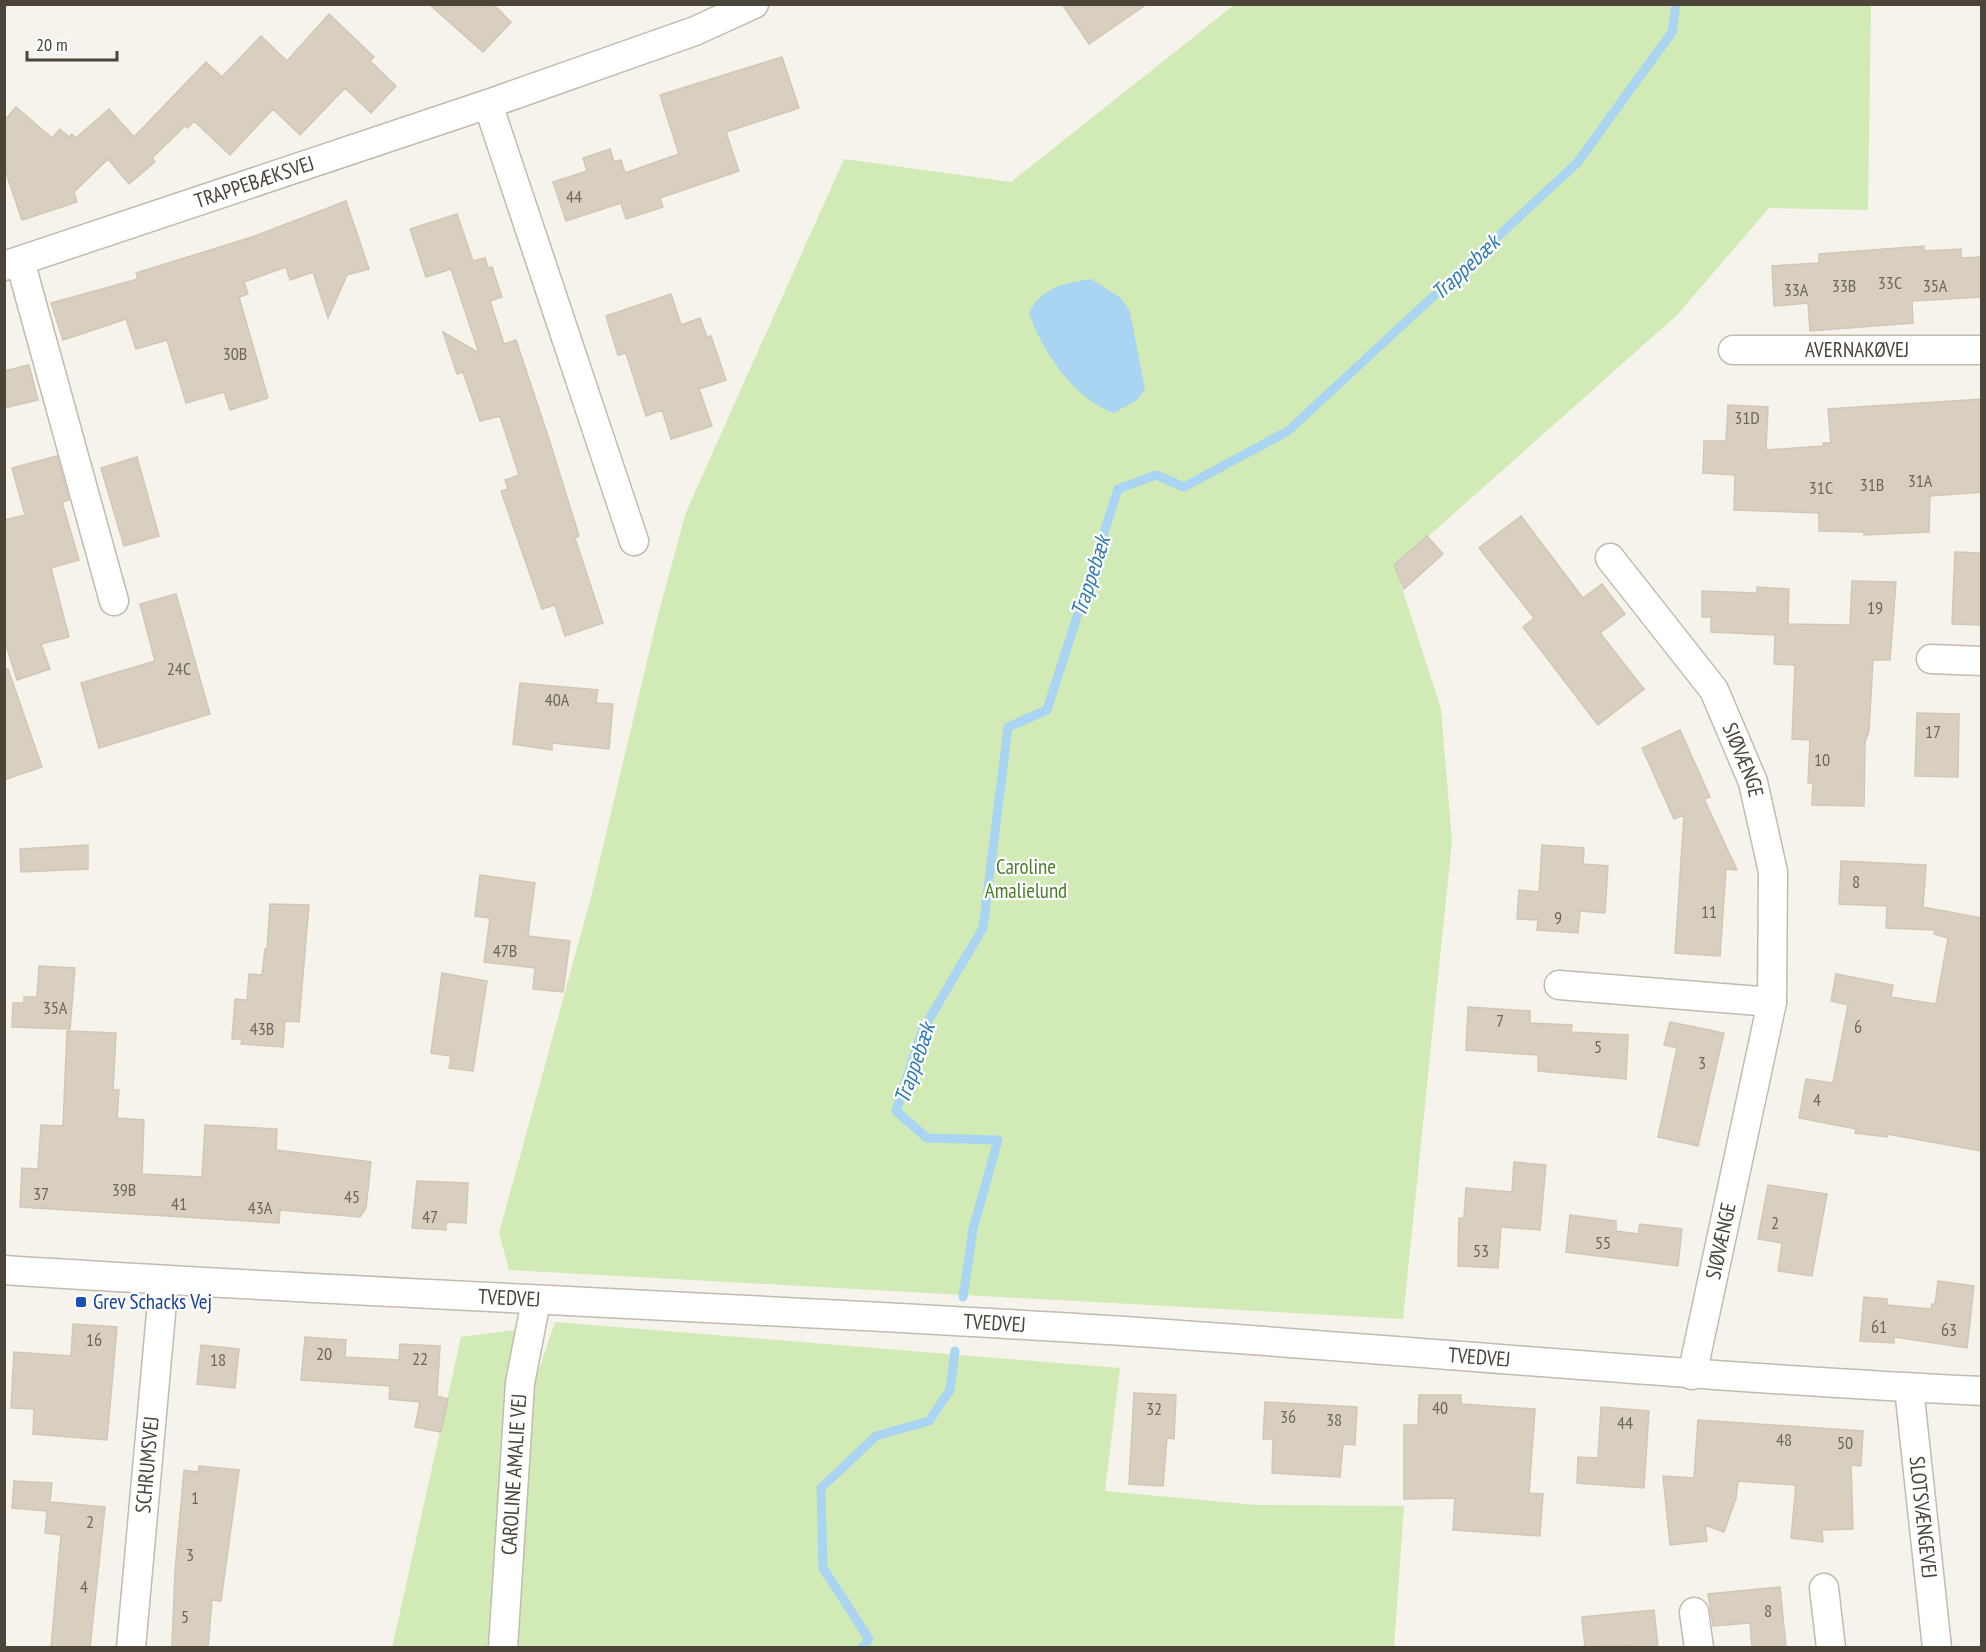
<svg xmlns="http://www.w3.org/2000/svg" width="1986" height="1652" viewBox="0 0 1986 1652" font-family="'PT Sans Narrow',sans-serif">
<rect width="100%" height="100%" fill="#f6f3ec"/>
<path fill="#d2eab5" d="M 1234,5 L 1871,5 L 1868,210 L 1769,208 L 1677,315 L 1395,566 L 1441,709 L 1452,841 L 1403,1319 L 509,1270 L 499,1233 L 591,897 L 657,619 L 686,512 L 844,159 L 1011,182 Z
M 555,1322 L 1120,1368 L 1105,1491 L 1256,1505 L 1404,1506 L 1394,1647 L 512,1648 L 532,1389 Z
M 522,1329 L 494,1647 L 392,1648 L 461,1337 Z"/>
<path fill="#a9d4f2" d="M 1091,279 L 1121,298 L 1130,312 L 1145,389 L 1137,400 L 1114,413 C 1076,401 1041,350 1029,313 C 1041,287 1065,283 1091,279 Z"/>
<g fill="none" stroke-linecap="round" stroke-linejoin="round">
<path stroke="#a9d4f2" stroke-width="9" d="M 963,1297 L 973,1229 L 998,1140 L 927,1138 L 896,1111 L 922,1031 L 983,928 L 1008,727 L 1047,710 L 1118,489 L 1156,475 L 1184,487 L 1288,431 L 1577,163 L 1672,32 L 1676,4
M 862,1648 L 869,1639 L 823,1568 L 821,1488 L 876,1436 L 929,1421 L 950,1390 L 955,1351"/>
</g>
<path fill="#d8cfc1" stroke="#d3c7b4" stroke-width="1.5" d="M 429,4 L 493,4 L 511,22 L 483,52 Z
M 1062,4 L 1147,4 L 1089,44 Z
M 329,14 L 374,57 L 370,61 L 396,86 L 371,113 L 345,88 L 300,135 L 273,109 L 230,155 L 194,121 L 188,128 L 185,126 L 152,158 L 155,162 L 129,184 L 108,159 L 74,192 L 77,202 L 22,220 L 4,167 L 4,121 L 16,107 L 52,138 L 60,129 L 69,137 L 72,134 L 76,138 L 109,109 L 134,137 L 206,62 L 222,77 L 261,36 L 287,61 Z
M 782,57 L 799,108 L 726,132 L 739,171 L 660,198 L 663,207 L 626,219 L 621,203 L 566,221 L 553,182 L 587,171 L 583,158 L 610,149 L 614,162 L 621,160 L 625,173 L 679,154 L 660,95 Z
M 346,201 L 369,269 L 347,275 L 328,318 L 313,272 L 290,280 L 286,267 L 244,282 L 248,294 L 239,297 L 268,398 L 230,410 L 224,392 L 186,403 L 167,340 L 136,349 L 126,319 L 63,340 L 51,303 L 138,279 L 136,273 L 252,237 Z
M 457,214 L 473,261 L 485,258 L 488,268 L 492,267 L 502,297 L 490,301 L 504,344 L 516,340 L 549,439 L 579,536 L 575,538 L 603,623 L 565,636 L 555,605 L 542,609 L 501,491 L 508,489 L 505,480 L 519,475 L 500,416 L 480,421 L 463,372 L 457,374 L 443,332 L 479,353 L 451,269 L 426,277 L 410,229 Z
M 1924,246 L 1924,251 L 1961,249 L 1961,258 L 1982,257 L 1982,297 L 1912,301 L 1913,323 L 1810,331 L 1808,303 L 1774,306 L 1772,266 L 1819,263 L 1819,254 Z
M 671,294 L 681,325 L 700,318 L 707,337 L 711,336 L 726,380 L 699,389 L 712,426 L 671,439 L 662,410 L 646,416 L 626,353 L 618,355 L 606,316 Z
M 29,365 L 38,400 L 4,408 L 4,371 Z
M 1982,399 L 1982,492 L 1930,496 L 1929,532 L 1864,535 L 1864,532 L 1819,531 L 1819,513 L 1734,510 L 1735,475 L 1703,473 L 1704,441 L 1726,441 L 1728,405 L 1768,407 L 1766,450 L 1824,446 L 1823,443 L 1831,443 L 1828,409 Z
M 57,456 L 69,500 L 62,502 L 79,560 L 51,568 L 69,637 L 41,644 L 50,669 L 17,680 L 4,639 L 4,520 L 25,515 L 12,468 Z
M 137,457 L 159,536 L 124,546 L 101,468 Z
M 1521,516 L 1583,598 L 1602,584 L 1625,614 L 1600,633 L 1644,689 L 1598,725 L 1523,627 L 1534,618 L 1479,548 Z
M 1427,536 L 1443,554 L 1404,589 L 1394,565 Z
M 1955,552 L 1982,553 L 1982,625 L 1952,624 Z
M 1852,581 L 1896,582 L 1890,660 L 1873,660 L 1869,731 L 1865,742 L 1864,806 L 1812,805 L 1813,783 L 1808,783 L 1810,740 L 1792,739 L 1795,665 L 1774,664 L 1775,635 L 1711,632 L 1711,617 L 1702,617 L 1702,591 L 1757,593 L 1757,587 L 1789,589 L 1788,624 L 1850,625 Z
M 176,594 L 210,714 L 99,748 L 81,683 L 155,661 L 140,604 Z
M 4,669 L 8,669 L 42,767 L 4,780 Z
M 520,683 L 598,690 L 596,703 L 613,704 L 609,749 L 552,743 L 552,750 L 513,744 Z
M 1917,713 L 1959,714 L 1958,777 L 1915,776 Z
M 1680,730 L 1710,797 L 1704,799 L 1737,870 L 1726,869 L 1720,956 L 1675,953 L 1684,815 L 1674,819 L 1642,748 Z
M 88,845 L 88,869 L 21,872 L 20,849 Z
M 1542,845 L 1584,848 L 1583,864 L 1608,866 L 1605,913 L 1580,911 L 1578,933 L 1537,930 L 1538,920 L 1517,919 L 1519,890 L 1539,892 Z
M 1841,861 L 1926,865 L 1923,907 L 1982,918 L 1982,1151 L 1887,1134 L 1887,1137 L 1855,1133 L 1856,1129 L 1799,1118 L 1806,1079 L 1833,1083 L 1848,1005 L 1831,1001 L 1836,974 L 1893,985 L 1891,997 L 1936,1004 L 1948,938 L 1934,934 L 1935,930 L 1886,928 L 1887,906 L 1839,904 Z
M 480,875 L 535,883 L 528,936 L 570,941 L 563,992 L 533,989 L 535,968 L 484,962 L 490,918 L 475,916 Z
M 270,904 L 309,905 L 299,1022 L 285,1021 L 283,1047 L 241,1044 L 242,1039 L 232,1039 L 235,999 L 247,1000 L 249,974 L 262,975 L 265,949 L 267,949 Z
M 39,966 L 75,968 L 70,1029 L 12,1027 L 13,1003 L 24,1003 L 24,997 L 37,997 Z
M 442,973 L 487,981 L 473,1071 L 449,1068 L 451,1056 L 431,1053 Z
M 1468,1007 L 1530,1011 L 1530,1023 L 1572,1025 L 1571,1032 L 1628,1035 L 1626,1079 L 1538,1071 L 1538,1055 L 1466,1050 Z
M 1670,1022 L 1724,1033 L 1698,1146 L 1658,1137 L 1677,1048 L 1664,1045 Z
M 67,1031 L 116,1033 L 113,1090 L 119,1090 L 117,1118 L 144,1120 L 142,1174 L 202,1177 L 205,1125 L 277,1129 L 276,1150 L 371,1162 L 366,1208 L 360,1217 L 280,1210 L 279,1223 L 20,1207 L 22,1168 L 38,1169 L 41,1125 L 63,1126 Z
M 1514,1162 L 1546,1165 L 1540,1230 L 1501,1227 L 1498,1268 L 1458,1266 L 1459,1218 L 1464,1218 L 1466,1188 L 1512,1192 Z
M 417,1181 L 468,1183 L 466,1223 L 446,1222 L 446,1230 L 412,1228 Z
M 1768,1185 L 1827,1194 L 1812,1276 L 1778,1271 L 1782,1243 L 1758,1239 Z
M 1570,1215 L 1616,1221 L 1616,1231 L 1638,1234 L 1640,1224 L 1682,1229 L 1678,1266 L 1566,1252 Z
M 1938,1281 L 1974,1286 L 1967,1348 L 1894,1337 L 1894,1343 L 1860,1341 L 1864,1297 L 1887,1299 L 1887,1305 L 1931,1309 L 1932,1304 L 1935,1304 Z
M 73,1324 L 117,1327 L 107,1440 L 33,1434 L 34,1409 L 11,1408 L 14,1352 L 71,1356 Z
M 305,1337 L 346,1340 L 345,1357 L 399,1360 L 400,1344 L 440,1346 L 437,1396 L 448,1399 L 441,1432 L 415,1427 L 420,1402 L 389,1399 L 390,1386 L 301,1380 Z
M 201,1345 L 239,1349 L 235,1388 L 197,1384 Z
M 1134,1393 L 1176,1395 L 1174,1439 L 1167,1438 L 1163,1486 L 1129,1484 Z
M 1419,1395 L 1461,1395 L 1461,1404 L 1535,1409 L 1529,1493 L 1543,1494 L 1540,1536 L 1453,1530 L 1455,1498 L 1404,1499 L 1404,1425 L 1418,1425 Z
M 1265,1402 L 1357,1407 L 1355,1445 L 1343,1444 L 1340,1477 L 1272,1473 L 1273,1439 L 1263,1439 Z
M 1601,1407 L 1649,1411 L 1644,1488 L 1577,1483 L 1578,1457 L 1598,1458 Z
M 1698,1420 L 1863,1431 L 1861,1466 L 1851,1465 L 1853,1529 L 1822,1530 L 1823,1542 L 1791,1538 L 1796,1485 L 1738,1481 L 1736,1498 L 1724,1532 L 1705,1525 L 1707,1541 L 1670,1545 L 1663,1476 L 1694,1478 Z
M 199,1466 L 239,1470 L 221,1601 L 212,1600 L 208,1647 L 172,1647 L 175,1571 L 184,1470 L 198,1472 Z
M 14,1481 L 52,1483 L 50,1502 L 105,1507 L 90,1647 L 51,1647 L 61,1535 L 45,1533 L 47,1511 L 12,1508 Z
M 1780,1587 L 1786,1647 L 1752,1647 L 1750,1623 L 1713,1626 L 1708,1594 Z
M 1654,1610 L 1658,1647 L 1631,1647 L 1631,1645 L 1585,1647 L 1582,1617 Z"/>
<g fill="none" stroke-linecap="round" stroke-linejoin="round">
<g stroke="#c2bbae" stroke-width="31">
<g id="minor">
<path d="M 488,104 L 634,541"/>
<path d="M 20,261 L 114,601"/>
<path id="s1" d="M 4,266 L 488,104 L 695,31 L 754,4"/>
<path id="s2" d="M 1733,350 L 1982,350"/>
<path id="s3" d="M 1610,558 L 1714,690 L 1753,782 L 1773,872 L 1772,1002 L 1692,1375"/>
<path d="M 1931,659 L 1982,661"/>
<path d="M 1559,985 L 1772,1002"/>
<path id="s4" d="M 4,1270 C 372,1294 740,1307 1108,1330 C 1399,1349 1690,1377 1982,1391"/>
<path id="s5" d="M 1909,1388 L 1937,1648"/>
<path d="M 1824,1588 L 1831,1648"/>
<path d="M 1694,1612 L 1699,1648"/>
<path id="s6" d="M 131,1648 L 164,1280"/>
<path id="s7" d="M 503,1648 L 520,1383 L 536,1301"/>
</g>
</g>
<use href="#minor" stroke="#fff" stroke-width="28"/>
</g>
<rect fill="#1a4fb4" stroke="#fff" stroke-width="2" x="75" y="1296" width="12" height="12" rx="3"/>
<g text-anchor="middle" stroke-width="4.5" stroke-linejoin="round" paint-order="stroke">
<g font-size="18" fill="#6e675b">
<text x="574" y="203">44</text>
<text x="1890" y="289">33C</text>
<text x="1844" y="292">33B</text>
<text x="1935" y="292">35A</text>
<text x="1796" y="296">33A</text>
<text x="235" y="360">30B</text>
<text x="1747" y="424">31D</text>
<text x="1920" y="487">31A</text>
<text x="1872" y="491">31B</text>
<text x="1821" y="494">31C</text>
<text x="1875" y="614">19</text>
<text x="179" y="675">24C</text>
<text x="557" y="706">40A</text>
<text x="1933" y="738">17</text>
<text x="1822" y="766">10</text>
<text x="1856" y="888">8</text>
<text x="1709" y="918">11</text>
<text x="1558" y="924">9</text>
<text x="505" y="957">47B</text>
<text x="55" y="1014">35A</text>
<text x="1500" y="1027">7</text>
<text x="1858" y="1033">6</text>
<text x="262" y="1035">43B</text>
<text x="1598" y="1053">5</text>
<text x="1702" y="1069">3</text>
<text x="1817" y="1106">4</text>
<text x="124" y="1196">39B</text>
<text x="41" y="1200">37</text>
<text x="352" y="1203">45</text>
<text x="179" y="1210">41</text>
<text x="260" y="1214">43A</text>
<text x="430" y="1223">47</text>
<text x="1775" y="1229">2</text>
<text x="1603" y="1249">55</text>
<text x="1481" y="1257">53</text>
<text x="1879" y="1333">61</text>
<text x="1949" y="1336">63</text>
<text x="94" y="1346">16</text>
<text x="324" y="1360">20</text>
<text x="420" y="1365">22</text>
<text x="218" y="1366">18</text>
<text x="1440" y="1414">40</text>
<text x="1154" y="1415">32</text>
<text x="1288" y="1423">36</text>
<text x="1334" y="1426">38</text>
<text x="1625" y="1429">44</text>
<text x="1784" y="1446">48</text>
<text x="1845" y="1449">50</text>
<text x="195" y="1504">1</text>
<text x="90" y="1528">2</text>
<text x="190" y="1561">3</text>
<text x="84" y="1593">4</text>
<text x="1768" y="1617">8</text>
<text x="185" y="1623">5</text>
</g>
<g font-size="21" fill="#4b4439" stroke="#fff">
<text dy="7" stroke="none"><textPath href="#s1" startOffset="264">TRAPPEBÆKSVEJ</textPath></text>
<text dy="7" stroke="none"><textPath href="#s2" startOffset="124">AVERNAKØVEJ</textPath></text>
<text dy="7" stroke="none"><textPath href="#s3" startOffset="244">SIØVÆNGE</textPath></text>
<text transform="translate(1721 1241) rotate(-78)" y="7">SIØVÆNGE</text>
<text dy="7" stroke="none"><textPath href="#s4" startOffset="506">TVEDVEJ</textPath></text>
<text dy="7" stroke="none"><textPath href="#s4" startOffset="992">TVEDVEJ</textPath></text>
<text dy="7" stroke="none"><textPath href="#s4" startOffset="1478">TVEDVEJ</textPath></text>
<text dy="7" stroke="none"><textPath href="#s6" startOffset="184">SCHRUMSVEJ</textPath></text>
<text dy="7" stroke="none"><textPath href="#s7" startOffset="174">CAROLINE AMALIE VEJ</textPath></text>
<text dy="7" stroke="none"><textPath href="#s5" startOffset="130">SLOTSVÆNGEVEJ</textPath></text>
</g>
<g font-size="21" fill="#4a7f2a" stroke="#fff">
<text x="1026" y="874">Caroline<tspan x="1026" dy="24">Amalielund</tspan></text>
</g>
<g font-size="21" fill="#164399" stroke="#fff" text-anchor="start">
<text x="93" y="1309">Grev Schacks Vej</text>
</g>
<g font-size="22" font-style="italic" fill="#2e7ab2" stroke="#fff">
<text transform="translate(1465 267) rotate(-43)" y="8">Trappebæk</text>
<text transform="translate(1090 576) rotate(-72)" y="8">Trappebæk</text>
<text transform="translate(914 1063) rotate(-71)" y="8">Trappebæk</text>
</g>
</g>
<rect width="1986" height="1652" fill="none" stroke="#4b4439" stroke-width="12"/>
<path d="M27 51v9h90v-9" fill="none" stroke="#4b4439" stroke-width="3"/>
<text x="36" y="51" font-size="18" fill="#4b4439" stroke="#ffffff" stroke-width="4.5" paint-order="stroke">20 m</text>
</svg>
